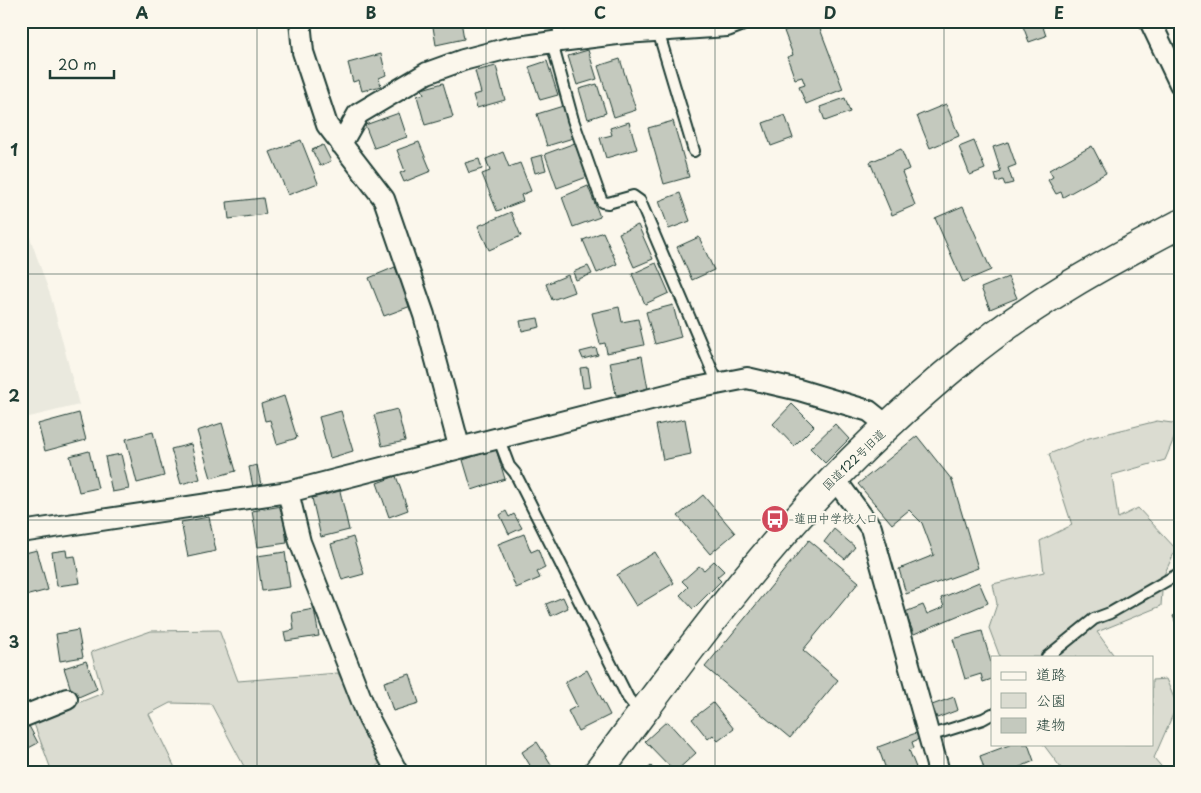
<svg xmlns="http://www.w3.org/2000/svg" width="1201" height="793" viewBox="0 0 1201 793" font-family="'Playpen Sans','Klee One',sans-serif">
<rect width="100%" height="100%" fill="#fbf7ec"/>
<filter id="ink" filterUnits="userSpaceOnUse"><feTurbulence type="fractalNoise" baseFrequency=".02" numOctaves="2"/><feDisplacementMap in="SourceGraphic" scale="10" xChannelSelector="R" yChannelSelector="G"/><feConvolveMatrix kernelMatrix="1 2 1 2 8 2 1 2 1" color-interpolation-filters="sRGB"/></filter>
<g filter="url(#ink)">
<path fill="#eae9de" d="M 21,212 L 51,297 L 79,405 L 21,419 Z"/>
<path fill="#dbdcd1" stroke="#7d8c82" d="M 1157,421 L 1180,424 L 1165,460 L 1112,475 L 1118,518 L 1138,508 L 1176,549 L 1163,577 L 1161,606 L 1097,632 L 1115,657 L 1000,657 L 989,628 L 997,604 L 993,584 L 1044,572 L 1040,541 L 1072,525 L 1049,454 L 1089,438 Z
M 219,630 L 238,681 L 338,673 L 382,761 L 370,772 L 247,772 L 211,704 L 170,703 L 149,714 L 177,772 L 52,772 L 33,721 L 103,693 L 91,652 L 151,631 Z
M 1166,679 L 1177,705 L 1154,758 L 1166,772 L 1064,772 L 1043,744 L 1152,744 L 1152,680 Z"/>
<path fill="#c4c9be" stroke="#1f3d34" d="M 432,21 L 461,21 L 464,39 L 436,45 Z
M 809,21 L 817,21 L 843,89 L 806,104 L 799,87 L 805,85 L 802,77 L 795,79 L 787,57 L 793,55 L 784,31 Z
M 1021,21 L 1041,21 L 1046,36 L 1029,42 Z
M 588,50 L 597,79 L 577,85 L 568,56 Z
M 381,54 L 386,75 L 379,78 L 381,86 L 362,91 L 359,80 L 353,82 L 348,63 Z
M 620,59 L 636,110 L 614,117 L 598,66 Z
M 547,61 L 558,95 L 540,100 L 529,67 Z
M 496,66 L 505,100 L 477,108 L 473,95 L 481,93 L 475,71 Z
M 443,83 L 453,117 L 425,125 L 417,96 L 424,94 L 422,89 Z
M 597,84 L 606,113 L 588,119 L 579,89 Z
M 845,98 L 850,112 L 825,121 L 820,107 Z
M 946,104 L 959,136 L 930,148 L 917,116 Z
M 563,106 L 573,138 L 547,146 L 537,114 Z
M 399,113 L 407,137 L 374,148 L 365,125 Z
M 785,115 L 793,138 L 771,146 L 763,123 Z
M 673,121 L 689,177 L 664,184 L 648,128 Z
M 629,122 L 637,149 L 606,158 L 600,138 L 612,135 L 610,128 Z
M 301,140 L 318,183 L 288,195 L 270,152 Z
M 974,141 L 985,169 L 970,175 L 959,147 Z
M 419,142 L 431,171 L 404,182 L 400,173 L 405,171 L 397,150 Z
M 1008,142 L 1016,165 L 1008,168 L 1013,183 L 1005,185 L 1003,180 L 997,182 L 995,174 L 1001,172 L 993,147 Z
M 575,143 L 587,177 L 557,188 L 545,154 Z
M 323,145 L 331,161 L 320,166 L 312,150 Z
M 1092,146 L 1106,173 L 1063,197 L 1061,192 L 1056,194 L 1048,180 L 1053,177 L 1049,170 Z
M 901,149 L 909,169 L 902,172 L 915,205 L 892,215 L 870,162 Z
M 503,152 L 509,167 L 520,163 L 531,191 L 521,195 L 523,201 L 497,211 L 482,174 L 490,171 L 486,159 Z
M 542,155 L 546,170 L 535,173 L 531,158 Z
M 479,159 L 482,169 L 469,173 L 465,163 Z
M 588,186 L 600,217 L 573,227 L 562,197 Z
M 680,193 L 690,221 L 669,229 L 659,201 Z
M 263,198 L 266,214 L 229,219 L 227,202 Z
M 963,206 L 991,270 L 963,282 L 935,218 Z
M 511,212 L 521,236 L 489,250 L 478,226 Z
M 638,225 L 653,259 L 634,267 L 619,233 Z
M 603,232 L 617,264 L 597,273 L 583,240 Z
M 699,237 L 714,270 L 692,280 L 677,247 Z
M 656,263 L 669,293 L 645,304 L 632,274 Z
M 588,266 L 592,274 L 576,280 L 573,272 Z
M 395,267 L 411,306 L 384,316 L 369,278 Z
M 568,275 L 574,292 L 552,300 L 546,284 Z
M 1008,277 L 1017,298 L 990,309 L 981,288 Z
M 673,305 L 681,337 L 655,344 L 646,312 Z
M 619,307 L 622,322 L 638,319 L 644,345 L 607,353 L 605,343 L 600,344 L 592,313 Z
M 538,318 L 540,327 L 522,331 L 520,321 Z
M 596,348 L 598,355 L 583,359 L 580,352 Z
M 642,356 L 648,389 L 616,395 L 610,362 Z
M 588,367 L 591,387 L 583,388 L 580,368 Z
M 284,396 L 297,438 L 277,444 L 270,420 L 265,421 L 261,404 Z
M 792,404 L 814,426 L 794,446 L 773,424 Z
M 397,409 L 405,441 L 382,446 L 374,415 Z
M 341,411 L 353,451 L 330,458 L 319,417 Z
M 79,413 L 86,440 L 45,451 L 38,424 Z
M 685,419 L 691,454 L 663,460 L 656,425 Z
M 222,423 L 236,471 L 211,478 L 197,431 Z
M 835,424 L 849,439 L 825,463 L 810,448 Z
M 153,432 L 164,476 L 137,483 L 126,439 Z
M 917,436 L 952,480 L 978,568 L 906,594 L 899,569 L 934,555 L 922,523 L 909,510 L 892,524 L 858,484 Z
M 191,444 L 200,479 L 181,484 L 171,449 Z
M 496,449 L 505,479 L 472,490 L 463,460 Z
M 89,451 L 98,488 L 79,492 L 70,456 Z
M 121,454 L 129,489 L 112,492 L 105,457 Z
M 257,465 L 261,485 L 253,487 L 249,467 Z
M 396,476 L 408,510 L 389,517 L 377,483 Z
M 340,491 L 349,530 L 321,537 L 312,498 Z
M 703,495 L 735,533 L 710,554 L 678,516 Z
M 282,506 L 287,543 L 258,547 L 252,511 Z
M 506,511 L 509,517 L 514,514 L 522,528 L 509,534 L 500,515 Z
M 209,517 L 216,551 L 188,557 L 181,522 Z
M 834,529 L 855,547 L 845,559 L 824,542 Z
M 524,534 L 531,552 L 538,549 L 545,568 L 537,572 L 540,578 L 516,588 L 498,544 Z
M 353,537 L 364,574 L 342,580 L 331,544 Z
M 809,540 L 859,582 L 803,650 L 838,680 L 790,738 L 705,667 Z
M 37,550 L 48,590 L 21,597 L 21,554 Z
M 66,550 L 67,557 L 75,556 L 80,583 L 57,586 L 52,552 Z
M 285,552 L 290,587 L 262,591 L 257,556 Z
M 655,552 L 674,583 L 636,606 L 617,575 Z
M 714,561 L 724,571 L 717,577 L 721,581 L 693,609 L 680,595 L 688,587 L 682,581 L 699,566 L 704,570 Z
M 979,582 L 988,603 L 914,634 L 905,612 L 923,605 L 927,614 L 944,607 L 941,598 Z
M 563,597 L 568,608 L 551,616 L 546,604 Z
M 314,609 L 319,636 L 286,641 L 284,632 L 294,630 L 292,613 Z
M 1180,613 L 1180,633 L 1173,616 Z
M 78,630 L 83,657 L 60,661 L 56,634 Z
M 982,631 L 992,666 L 992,679 L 983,682 L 981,674 L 965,679 L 953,639 Z
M 86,661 L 97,689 L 74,699 L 64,668 Z
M 587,670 L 610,715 L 578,731 L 568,711 L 577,706 L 565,682 Z
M 410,674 L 419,703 L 393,711 L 384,682 Z
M 954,697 L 958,710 L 937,718 L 932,705 Z
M 713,703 L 734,729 L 718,741 L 713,735 L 708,739 L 692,719 Z
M 667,721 L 696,753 L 675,772 L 645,741 Z
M 29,726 L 38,743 L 21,752 L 21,730 Z
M 916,733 L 919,739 L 912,742 L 914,748 L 909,750 L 917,770 L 887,772 L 878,747 Z
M 537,742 L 556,772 L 534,772 L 522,752 Z
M 1012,744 L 1028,744 L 1034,761 L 1008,772 L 985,772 L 980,756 Z
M 651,766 L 656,772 L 644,772 Z
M 850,767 L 852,772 L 836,772 Z"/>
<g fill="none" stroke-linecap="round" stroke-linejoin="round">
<g stroke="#1f3d34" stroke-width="14">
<path id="lane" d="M 558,21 L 560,41
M 658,31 L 694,151
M 552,43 L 573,120 L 602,202 L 608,203 L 633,196 L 640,201 L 718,384
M 498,437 L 509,466 L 515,473 L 628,698 L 640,713
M 1047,657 L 1094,619 L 1110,613 L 1180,573
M 929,736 L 983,719 L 992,714"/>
</g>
<g stroke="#1f3d34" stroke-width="24">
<path id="street" d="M 300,21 L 303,52 L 327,125 L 384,199 L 424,315 L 459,446
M 1150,21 L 1180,84
M 341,144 L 358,114 L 427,73 L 463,60 L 505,49 L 560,41 L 625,33 L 727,26 L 740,21
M 834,478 L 871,528 L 939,772
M 288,492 L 300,542 L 369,719 L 397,772
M 21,532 L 288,492 L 686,390 L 747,378 L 799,390 L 869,411 L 889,427
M 21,713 L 22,717 L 67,699"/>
</g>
<g stroke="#1f3d34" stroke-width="31">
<path id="secondary" d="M 598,772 C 657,694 714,614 777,541 C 834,475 899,412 966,357 C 1032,303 1106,263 1180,224"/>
</g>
<use href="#lane" stroke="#fbf7ec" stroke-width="10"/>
<use href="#street" stroke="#fbf7ec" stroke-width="20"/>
<use href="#secondary" stroke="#fbf7ec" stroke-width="28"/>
</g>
</g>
<path fill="none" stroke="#1f3d34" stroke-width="1" stroke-opacity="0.55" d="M 257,21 L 257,772M 486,21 L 486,772M 715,21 L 715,772M 944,21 L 944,772M 21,274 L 1180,274M 21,520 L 1180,520"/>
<defs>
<g id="bus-disc" transform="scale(1.4375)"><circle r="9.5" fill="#d1495b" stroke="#fbf7ec"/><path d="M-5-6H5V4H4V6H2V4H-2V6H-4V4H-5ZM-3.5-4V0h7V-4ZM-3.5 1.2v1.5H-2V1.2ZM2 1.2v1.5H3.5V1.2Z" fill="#fff"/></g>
</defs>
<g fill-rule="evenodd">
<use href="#bus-disc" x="775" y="519"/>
</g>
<g text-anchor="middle" stroke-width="4.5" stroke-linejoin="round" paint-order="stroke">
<g font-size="12" fill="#1f3d34" stroke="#fbf7ec">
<text transform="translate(854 460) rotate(-44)" y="4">国道122号旧道</text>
</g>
<g font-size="12" fill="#1f3d34" stroke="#fbf7ec" text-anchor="start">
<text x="794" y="523">蓮田中学校入口</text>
</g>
</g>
<rect width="1201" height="793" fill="none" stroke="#fbf7ec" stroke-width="55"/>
<rect x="991" y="656" width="162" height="90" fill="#fbf7ec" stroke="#a3ada2"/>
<rect x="1001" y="672" width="25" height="8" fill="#fbf7ec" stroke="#a3ada2"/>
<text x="1036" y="680" font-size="15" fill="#1f3d34">道路</text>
<rect x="1001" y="693" width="25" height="15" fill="#dbdcd1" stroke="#a3ada2"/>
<text x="1036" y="706" font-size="15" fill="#1f3d34">公園</text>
<rect x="1001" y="718" width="25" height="15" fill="#c4c9be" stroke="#a3ada2"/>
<text x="1036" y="730" font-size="15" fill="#1f3d34">建物</text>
<path d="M50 70v8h64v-8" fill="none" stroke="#1f3d34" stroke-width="2.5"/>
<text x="58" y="70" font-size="15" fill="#1f3d34" stroke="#fbf7ec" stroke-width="4" paint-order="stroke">20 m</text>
<rect x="28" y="28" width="1146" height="738" fill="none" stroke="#1f3d34" stroke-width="2"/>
<g font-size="16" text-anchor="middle" font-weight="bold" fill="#1f3d34">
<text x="142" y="19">A</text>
<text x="371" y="19">B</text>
<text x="600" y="19">C</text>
<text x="830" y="19">D</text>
<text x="1059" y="19">E</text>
<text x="14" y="156">1</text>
<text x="14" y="402">2</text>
<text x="14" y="648">3</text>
</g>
</svg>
